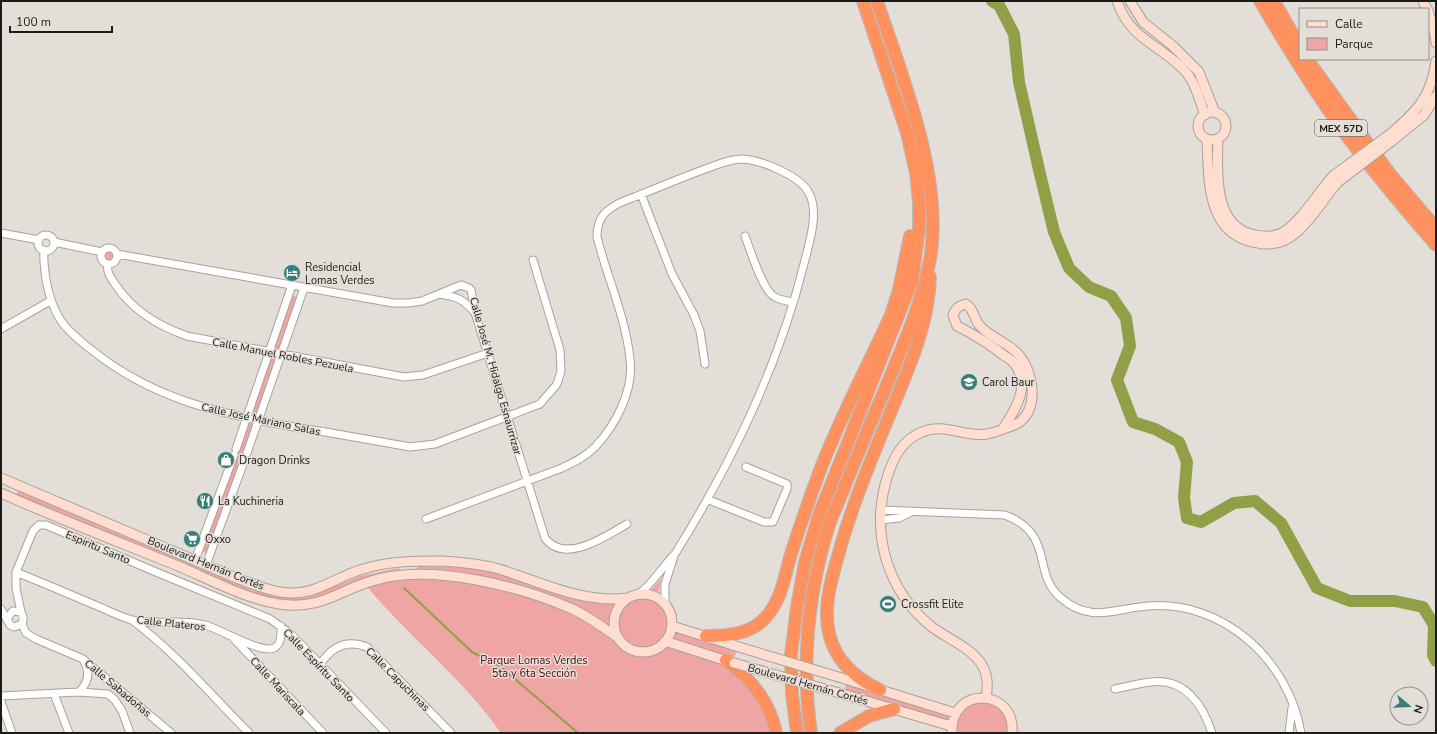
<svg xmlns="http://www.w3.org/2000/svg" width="1437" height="734" viewBox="0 0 1437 734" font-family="'Nunito Sans',sans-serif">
<rect width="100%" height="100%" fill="#e4ded8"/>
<path fill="#efa5a3" d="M104.5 256a4.5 4.5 0 1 1 9 0a4.5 4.5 0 1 1-9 0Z
M 291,295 L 298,297 L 209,554 L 202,551 Z
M 20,487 L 238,582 L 307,595 L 334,587 L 360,576 L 399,568 L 399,574 L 310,603 L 259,598 L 15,498 Z
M 417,566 L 473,568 L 496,573 L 558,593 L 625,599 C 615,608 611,618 613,631 L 555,603 C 575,614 594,625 614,637 C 622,642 626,650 636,652 C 647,654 657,650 664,642 L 726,661 L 750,682 L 775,733 L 501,733 C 462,677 407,636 365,584 L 418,573 Z
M 661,579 L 657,601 C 694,637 629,670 618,633 C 616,626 615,619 618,612 C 624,601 633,597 645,597 Z
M 671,627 L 737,649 L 734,659 L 665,642 Z
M 845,679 L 954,713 L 951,725 L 846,695 Z
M 986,699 L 1005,711 L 1011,733 L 953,733 L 963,706 Z"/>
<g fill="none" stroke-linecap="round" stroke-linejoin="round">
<path stroke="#91a046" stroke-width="2" d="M 404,588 L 472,652 L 501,667 L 578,733"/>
<path stroke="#91a046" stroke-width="12" d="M 992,1 L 999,5 L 1014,34 L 1019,82 L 1040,174 L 1054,232 L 1069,268 L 1089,287 L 1111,296 L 1126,318 L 1130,346 L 1117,380 L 1133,422 L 1155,429 L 1179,442 L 1187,462 L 1184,498 L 1187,518 L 1201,522 L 1234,503 L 1255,501 L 1281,523 L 1317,588 L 1350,601 L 1395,601 L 1423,607 L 1434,625 L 1433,655 L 1436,661"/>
<g stroke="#a7a29c" stroke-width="9">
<path id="street" d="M 641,194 L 672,274 L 694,315 L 700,331 L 705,364
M 1,233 L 39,240
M38 243a8 8 0 1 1 16 0a8 8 0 1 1-16 0Z
M 745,236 C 750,249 763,292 775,297 C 780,300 787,301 793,302
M 54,242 L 102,252
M101 256a8 8 0 1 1 16 0a8 8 0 1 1-16 0Z
M 44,250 C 43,261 45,271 46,280 C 53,317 64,329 93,351 C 153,399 220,414 294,427 C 333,433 371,440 410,447 L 435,444 L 540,404 L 557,384 L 561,371 L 560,350 L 533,260
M 117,254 L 393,303 L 409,303 L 422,301 L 461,285 L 469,288 L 471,290 L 476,316 L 545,538 C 565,565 606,536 627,524
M 108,264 C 106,272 111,278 115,284 C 132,310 158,326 187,336 L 404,377 L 423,375 L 488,353
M 440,294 C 458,297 463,299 475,313
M 1,329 L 50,301
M 236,449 L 292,285
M 247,453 L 304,288
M 709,500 L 764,522 L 773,522 L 787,489 L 787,484 L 746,467
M 880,510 L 1005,515 C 1056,535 1031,573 1061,598 C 1091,624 1116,608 1148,606 C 1224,600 1289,661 1301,733
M 426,519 L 562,468 C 574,462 585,457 595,447 C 616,425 634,390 630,359 C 626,318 607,277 597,237 C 597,226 600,215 610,209 C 619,201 631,199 642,194 C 664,185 686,176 708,168 C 719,164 730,159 742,159 C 762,160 800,176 809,193 C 819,212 810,240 805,260 C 779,366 732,462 675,554 C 662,567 654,582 640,593
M 880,520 L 899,518 L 911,512
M 195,560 L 234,455
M 206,565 L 245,459
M 16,572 C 43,583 69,594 95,605 C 107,610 120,617 132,620 C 156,625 182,619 205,625 C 220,629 261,654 274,648 C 282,644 281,633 281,626
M 665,604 L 665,584 L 674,556
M 1,609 L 10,625 L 14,627 L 22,624 C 24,620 24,617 21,612 L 13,611 L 8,617 L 8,621
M 21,612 L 16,588 L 16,572 L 33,531 L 39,525 L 46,525 L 156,572 L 270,619 L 291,634 L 386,733
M 133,621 C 176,653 211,695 249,733
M 22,624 L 26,633 L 36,639 L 83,659 L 171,733
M 234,639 L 323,733
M 320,665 C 331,647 346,639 367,647 L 451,733
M 1115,689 C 1127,687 1139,683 1151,682 C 1185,678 1203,705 1212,733
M 79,692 C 88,683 91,673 84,661
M 54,694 L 69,733
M 1,696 L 79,692 L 108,694 L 115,700 L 122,711 L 130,733
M 1,702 L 12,733
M 1289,733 L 1292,708"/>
</g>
<g stroke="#a7a29c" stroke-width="11">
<path id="secondary" d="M 1117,1 C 1130,39 1157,43 1182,68 C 1195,80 1199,99 1205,115
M 1130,1 L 1143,22 L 1173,46 L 1199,72 L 1215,113
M 1423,1 L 1427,9
M 1428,10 L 1435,35 L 1436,43
M1198 126a14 14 0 1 1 28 0a14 14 0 1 1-28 0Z
M 1389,135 C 1416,112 1431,98 1436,61
M 1218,139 C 1217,172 1213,228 1255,235 C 1264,237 1277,237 1285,231 C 1303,219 1318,192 1333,176
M 1207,140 C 1209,181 1206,236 1258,243 C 1272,246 1286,242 1297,232 C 1313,218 1324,198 1338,182
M 1392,141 L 1424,115 L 1436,96
M 1,478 L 239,579 C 256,585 274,593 292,593 C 318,593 337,577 360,570 C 386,561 414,561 442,561 C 460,562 481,564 499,569 C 541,582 583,604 628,598
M 1,493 C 59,519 119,542 178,566 C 209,579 246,599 279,604 C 325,611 343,586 383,578 C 439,566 518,586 570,608 C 587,615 602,627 617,637
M614 623a29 29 0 1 1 58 0a29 29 0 1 1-58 0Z
M 672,626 L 739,647
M 665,641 L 730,662
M 845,679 L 955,713
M 846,695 L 951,726
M 986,697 C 988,687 988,675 982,665 C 972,648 948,639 932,627 C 887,591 870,533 887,478 C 893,458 902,440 922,432 C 944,422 965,438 987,434 C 993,433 1017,425 1021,421 C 1039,405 1033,372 1019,355 C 1009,343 991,338 980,326 C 974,320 975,310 966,304 C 958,306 956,308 953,315 L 957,326 C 972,333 984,341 997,350 C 1001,354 1007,357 1012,361 C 1032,381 1017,408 1004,427
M 952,733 C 949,686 1016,687 1012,733"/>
</g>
<g stroke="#bbbbba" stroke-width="14">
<path id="highway" d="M 1260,1 C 1286,45 1312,88 1342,129 C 1371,169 1403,207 1436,245
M 1274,1 L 1300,47
M 1307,59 L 1390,174 L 1436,228
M 706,636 C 727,636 753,634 767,616 C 782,598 785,575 791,554 C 800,526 809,500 819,473 C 839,419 867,368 891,315 L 899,290 L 910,236
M 726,660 C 751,680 770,701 776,733
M 880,690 C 855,678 835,661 829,633 C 823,608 831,580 838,556 C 851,508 870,462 889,416 C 907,372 929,325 930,277
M 797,733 L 792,694 L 791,654 L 797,607 L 805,562 L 819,515 L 912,281 L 919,229 L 919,202 L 916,173 L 907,133 L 863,1
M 811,733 C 801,663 808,593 829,525 C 834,511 841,497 846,483 C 859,451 872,419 886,387 C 903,344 924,300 931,253 C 942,173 902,76 877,1
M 840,733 L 869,716 L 894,709"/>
</g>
<use href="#street" stroke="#fff" stroke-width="7"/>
<use href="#secondary" stroke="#ffdecf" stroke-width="9"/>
<use href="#highway" stroke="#fe915e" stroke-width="12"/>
<g stroke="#a7a29c" stroke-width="11" stroke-linecap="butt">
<path id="secondary-bridge" d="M 1333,176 L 1389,135
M 1338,182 L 1392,141
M 739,647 L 845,679
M 734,663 L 846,695"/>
</g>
<use href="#secondary-bridge" stroke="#ffdecf" stroke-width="9"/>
</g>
<defs>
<g id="hotel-disc" transform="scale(0.9)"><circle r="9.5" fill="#367e79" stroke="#e4ded8"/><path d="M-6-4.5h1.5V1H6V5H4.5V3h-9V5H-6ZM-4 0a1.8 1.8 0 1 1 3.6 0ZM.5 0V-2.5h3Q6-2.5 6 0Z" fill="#fff"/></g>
<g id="school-disc" transform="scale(0.9)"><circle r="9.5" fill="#367e79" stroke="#e4ded8"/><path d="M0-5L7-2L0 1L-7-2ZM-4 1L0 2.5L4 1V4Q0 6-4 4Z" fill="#fff"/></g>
<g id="shop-disc" transform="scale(0.9)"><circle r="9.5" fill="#367e79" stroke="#e4ded8"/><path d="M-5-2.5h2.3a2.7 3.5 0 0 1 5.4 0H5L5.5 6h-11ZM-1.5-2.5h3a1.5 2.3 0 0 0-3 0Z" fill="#fff"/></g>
<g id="restaurant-disc" transform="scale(0.9)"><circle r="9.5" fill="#367e79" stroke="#e4ded8"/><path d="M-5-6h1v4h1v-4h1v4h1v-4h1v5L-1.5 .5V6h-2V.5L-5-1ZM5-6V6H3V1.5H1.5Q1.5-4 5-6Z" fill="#fff"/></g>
<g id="supermarket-disc" transform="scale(0.9)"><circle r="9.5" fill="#367e79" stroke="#e4ded8"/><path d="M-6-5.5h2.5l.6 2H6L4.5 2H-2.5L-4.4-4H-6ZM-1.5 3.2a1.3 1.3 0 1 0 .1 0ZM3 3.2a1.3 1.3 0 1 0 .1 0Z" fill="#fff"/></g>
<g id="stadium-disc" transform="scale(0.9)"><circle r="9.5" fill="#367e79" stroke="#e4ded8"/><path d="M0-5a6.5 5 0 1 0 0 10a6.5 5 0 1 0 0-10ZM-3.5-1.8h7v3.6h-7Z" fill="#fff"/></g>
</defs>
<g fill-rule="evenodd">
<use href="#hotel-disc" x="292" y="273"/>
<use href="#school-disc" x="969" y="382"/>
<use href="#shop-disc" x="226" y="460"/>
<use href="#restaurant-disc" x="205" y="501"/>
<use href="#supermarket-disc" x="192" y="539"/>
<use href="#stadium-disc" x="888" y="604"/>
</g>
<g text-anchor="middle" stroke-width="3" stroke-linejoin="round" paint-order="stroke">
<rect fill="#e4ded8" stroke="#595652" stroke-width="1" x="1315" y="120" width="52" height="16" rx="3"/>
<g font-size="10" font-weight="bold" fill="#1d1b19">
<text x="1341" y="132">MEX 57D</text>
</g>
<g font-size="11" fill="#1d1b19" stroke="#e4ded8" text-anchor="start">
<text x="305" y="271">Residencial<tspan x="305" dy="13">Lomas Verdes</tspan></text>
<text x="982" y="386">Carol Baur</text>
<text x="239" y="464">Dragon Drinks</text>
<text x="218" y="505">La Kuchineria</text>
<text x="205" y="543">Oxxo</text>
<text x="901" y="608">Crossfit Elite</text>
</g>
<g font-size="11" fill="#1d1b19" stroke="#e4ded8">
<text transform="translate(283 355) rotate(11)" y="4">Calle Manuel Robles Pezuela</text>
<text transform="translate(496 376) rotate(74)" y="4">Calle José M. Hidalgo Esnaurrizar</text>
<text transform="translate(261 419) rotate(12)" y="4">Calle José Mariano Salas</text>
<text transform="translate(98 547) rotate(23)" y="4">Espiritu Santo</text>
<text transform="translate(206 563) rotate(22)" y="4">Boulevard Hernán Cortés</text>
<text transform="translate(171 623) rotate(6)" y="4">Calle Plateros</text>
<text transform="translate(319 665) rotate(46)" y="4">Calle Espíritu Santo</text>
<text transform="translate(398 679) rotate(45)" y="4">Calle Capuchinas</text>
<text transform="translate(808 684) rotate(16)" y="4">Boulevard Hernán Cortés</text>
<text transform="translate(278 686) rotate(47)" y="4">Calle Mariscala</text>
<text transform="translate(118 688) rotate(40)" y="4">Calle Sabadoñas</text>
</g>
<g font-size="11" fill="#5e0814" stroke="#e4ded8">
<text x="534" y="664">Parque Lomas Verdes<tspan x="534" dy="13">5ta y 6ta Sección</tspan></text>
</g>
</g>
<rect width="1437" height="734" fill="none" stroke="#1d1b19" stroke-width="4"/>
<rect x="1299" y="8" width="130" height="52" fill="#e4ded8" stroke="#94908c"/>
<rect x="1307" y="21" width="20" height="6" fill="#ffdecf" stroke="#94908c"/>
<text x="1335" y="28" font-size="12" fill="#1d1b19">Calle</text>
<rect x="1307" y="38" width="20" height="12" fill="#efa5a3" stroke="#94908c"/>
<text x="1335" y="48" font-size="12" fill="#1d1b19">Parque</text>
<g transform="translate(1409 706) rotate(109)"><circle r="19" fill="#e4ded8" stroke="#94908c"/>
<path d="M0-3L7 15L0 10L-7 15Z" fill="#367e79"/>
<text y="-6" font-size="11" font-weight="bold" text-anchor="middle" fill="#1d1b19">N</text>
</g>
<path d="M10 26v6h102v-6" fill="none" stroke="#1d1b19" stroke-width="2"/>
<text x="16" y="26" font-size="12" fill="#1d1b19" stroke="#e4ded8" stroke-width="3" paint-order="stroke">100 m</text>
</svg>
